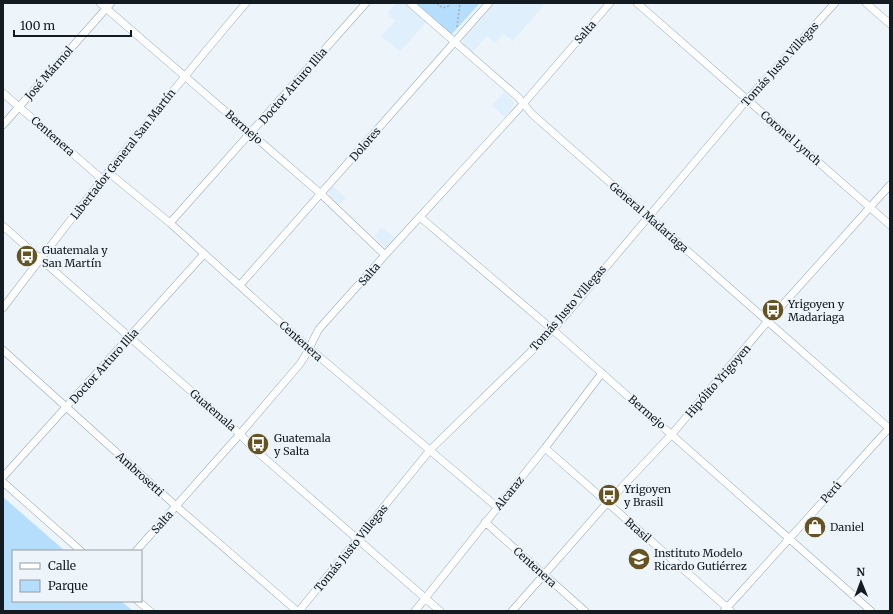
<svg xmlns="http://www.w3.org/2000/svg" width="893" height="614" viewBox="0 0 893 614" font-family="Merriweather,serif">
<rect width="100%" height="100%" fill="#edf5fb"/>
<path fill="#dfeffc" d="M 396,3 L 404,3 L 426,22 L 400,52 L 381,36 L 395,21 L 387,14 Z
M 495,3 L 546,3 L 513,41 L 504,34 L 495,43 L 487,36 L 472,53 L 464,46 L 463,40 Z
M 505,91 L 514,102 L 512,108 L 505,117 L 492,106 Z
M 333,186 L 346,198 L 339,205 L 329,195 L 330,189 Z
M 382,227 L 396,239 L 388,247 L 385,247 L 374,236 Z"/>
<path fill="#b5ddfc" d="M 415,3 L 480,3 L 451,35 Z
M 3,497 L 65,551 L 13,551 L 13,601 L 121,601 L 133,611 L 3,611 Z"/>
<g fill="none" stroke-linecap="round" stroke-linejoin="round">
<g stroke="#95a8b7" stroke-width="8">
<path id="minor" d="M 100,3 L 321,194 L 385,255
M 410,3 L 518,97 L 532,114 L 890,429
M 637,3 L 890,225
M 866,3 L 890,24
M 3,93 L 102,179
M 3,125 L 111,3
M 108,172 L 170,223 L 309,348 L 497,507
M 420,217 L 553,330 L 871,611
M 170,223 L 366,3
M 3,226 L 240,434 L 254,449 L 440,611
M 240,285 L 489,3
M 3,308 C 82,204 162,102 246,3
M 3,350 L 176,506 L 297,611
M 545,448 L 731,611
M 3,477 L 204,254
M 3,482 L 81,551
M 485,522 L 585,611
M 136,551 L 240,434 L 299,365 C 308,354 312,341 319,329 L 385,255 L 524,103 L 610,3
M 138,601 L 150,611
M 299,611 L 430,450 L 553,330 L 747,100 L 835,3
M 415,611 L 545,448 L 602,373
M 512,611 L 607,503 L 672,434 L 768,321 L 890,185
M 724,611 L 890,427"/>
</g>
<path stroke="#a4acb2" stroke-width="1.5" stroke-dasharray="2 2" stroke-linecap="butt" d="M 437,3 C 441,9 447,9 451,3
M 457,27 L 460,3"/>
<use href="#minor" stroke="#fff" stroke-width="7"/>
</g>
<defs>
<g id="bus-disc" transform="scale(1.15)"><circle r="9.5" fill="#655421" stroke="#edf5fb"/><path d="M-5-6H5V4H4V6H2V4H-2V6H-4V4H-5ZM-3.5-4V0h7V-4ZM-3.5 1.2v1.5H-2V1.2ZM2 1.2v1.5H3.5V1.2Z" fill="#fff"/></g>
<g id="shop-disc" transform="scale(1.15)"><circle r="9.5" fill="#655421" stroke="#edf5fb"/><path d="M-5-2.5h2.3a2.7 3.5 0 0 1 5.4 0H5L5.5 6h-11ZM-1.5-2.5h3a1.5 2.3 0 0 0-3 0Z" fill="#fff"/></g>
<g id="school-disc" transform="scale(1.15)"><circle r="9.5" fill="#655421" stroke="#edf5fb"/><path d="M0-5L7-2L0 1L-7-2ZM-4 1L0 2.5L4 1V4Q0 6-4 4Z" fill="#fff"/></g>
</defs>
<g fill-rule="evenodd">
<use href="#bus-disc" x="27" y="256"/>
<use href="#bus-disc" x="773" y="310"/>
<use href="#bus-disc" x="258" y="444"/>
<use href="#bus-disc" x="609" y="495"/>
<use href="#shop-disc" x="815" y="527"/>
<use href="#school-disc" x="639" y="559"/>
</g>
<g text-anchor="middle" stroke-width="4" stroke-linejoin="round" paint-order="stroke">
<g font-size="11" fill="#141c21" stroke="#edf5fb">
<text transform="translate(585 32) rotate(-49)" y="4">Salta</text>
<text transform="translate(780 64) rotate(-48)" y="4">Tomás Justo Villegas</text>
<text transform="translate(49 73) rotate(-49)" y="4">José Mármol</text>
<text transform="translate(293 86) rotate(-49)" y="4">Doctor Arturo Illia</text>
<text transform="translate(244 127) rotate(41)" y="4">Bermejo</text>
<text transform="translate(53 136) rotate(41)" y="4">Centenera</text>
<text transform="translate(791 138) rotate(41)" y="4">Coronel Lynch</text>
<text transform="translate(365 144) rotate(-49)" y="4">Dolores</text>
<text transform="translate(123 154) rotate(-52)" y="4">Libertador General San Martín</text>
<text transform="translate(649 217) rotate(41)" y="4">General Madariaga</text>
<text transform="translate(369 274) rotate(-49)" y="4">Salta</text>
<text transform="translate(568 308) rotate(-49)" y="4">Tomás Justo Villegas</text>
<text transform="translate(301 341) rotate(42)" y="4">Centenera</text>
<text transform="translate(104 366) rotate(-48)" y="4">Doctor Arturo Illia</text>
<text transform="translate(718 381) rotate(-49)" y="4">Hipólito Yrigoyen</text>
<text transform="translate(213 410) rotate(41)" y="4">Guatemala</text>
<text transform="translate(647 412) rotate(41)" y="4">Bermejo</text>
<text transform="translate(140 474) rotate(42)" y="4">Ambrosetti</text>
<text transform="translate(831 492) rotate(-48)" y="4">Perú</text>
<text transform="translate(509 493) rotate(-51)" y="4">Alcaraz</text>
<text transform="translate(162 522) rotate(-48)" y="4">Salta</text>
<text transform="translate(638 530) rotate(41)" y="4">Brasil</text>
<text transform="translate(351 548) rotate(-51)" y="4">Tomás Justo Villegas</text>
<text transform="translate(535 567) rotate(42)" y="4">Centenera</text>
</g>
<g font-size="11" fill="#141c21" stroke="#edf5fb" text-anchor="start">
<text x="42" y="254">Guatemala y<tspan x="42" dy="13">San Martín</tspan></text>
<text x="788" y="308">Yrigoyen y<tspan x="788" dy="13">Madariaga</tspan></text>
<text x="274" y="442">Guatemala<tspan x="274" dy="13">y Salta</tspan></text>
<text x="624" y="493">Yrigoyen<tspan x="624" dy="13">y Brasil</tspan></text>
<text x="830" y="531">Daniel</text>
<text x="654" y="557">Instituto Modelo<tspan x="654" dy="13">Ricardo Gutiérrez</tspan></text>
</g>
</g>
<rect width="893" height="614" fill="none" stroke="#141c21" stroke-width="8"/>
<rect x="12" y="550" width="130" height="52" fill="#edf5fb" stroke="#969ea4"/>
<rect x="20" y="563" width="20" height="6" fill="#ffffff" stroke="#969ea4"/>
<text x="48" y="570" font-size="12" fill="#141c21">Calle</text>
<rect x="20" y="580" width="20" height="12" fill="#b5ddfc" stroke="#969ea4"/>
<text x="48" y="590" font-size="12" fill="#141c21">Parque</text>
<g transform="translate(861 582) rotate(359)" stroke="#edf5fb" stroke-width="3" paint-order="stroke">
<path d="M0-3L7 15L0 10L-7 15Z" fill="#141c21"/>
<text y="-6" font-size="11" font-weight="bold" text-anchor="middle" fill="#141c21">N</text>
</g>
<path d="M14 30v6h117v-6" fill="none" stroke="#141c21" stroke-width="2"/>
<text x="20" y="30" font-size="12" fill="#141c21" stroke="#edf5fb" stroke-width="3" paint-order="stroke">100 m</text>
</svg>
